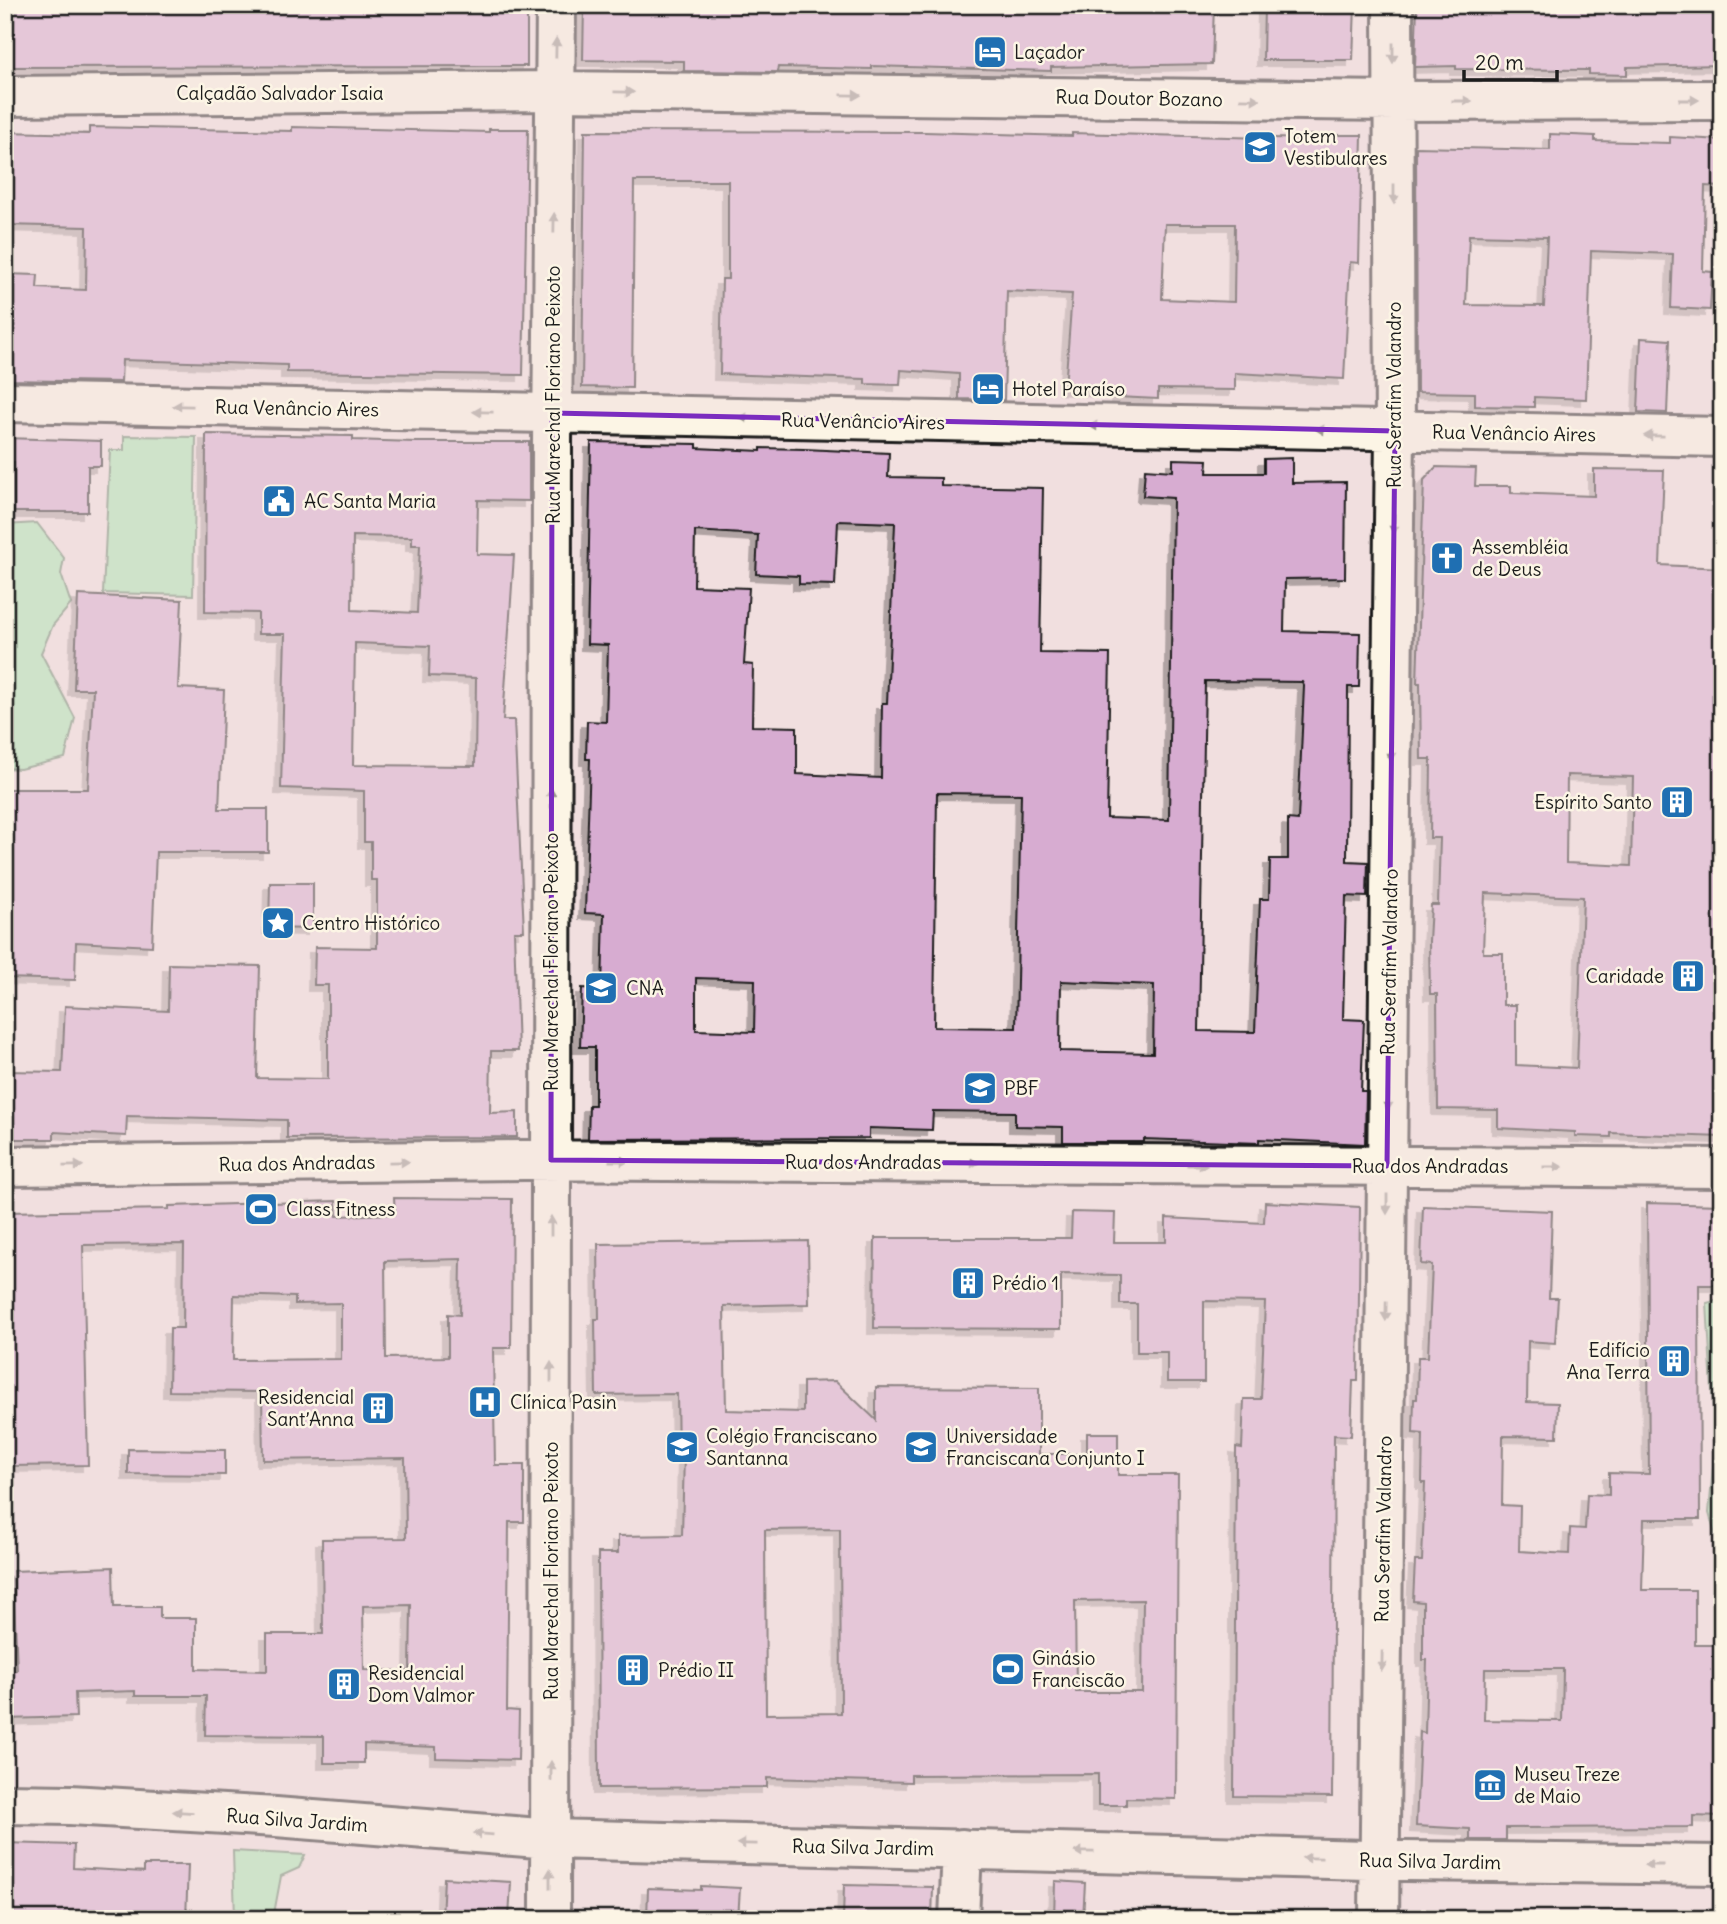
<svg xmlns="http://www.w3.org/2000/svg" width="1727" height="1924" viewBox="0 0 1727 1924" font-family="Delius,sans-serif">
<defs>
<filter id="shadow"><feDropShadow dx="-6" dy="6" stdDeviation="0" flood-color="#0004"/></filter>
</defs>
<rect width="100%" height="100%" fill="#f1dfdf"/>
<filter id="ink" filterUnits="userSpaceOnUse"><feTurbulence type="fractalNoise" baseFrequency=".0143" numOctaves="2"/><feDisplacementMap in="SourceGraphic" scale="14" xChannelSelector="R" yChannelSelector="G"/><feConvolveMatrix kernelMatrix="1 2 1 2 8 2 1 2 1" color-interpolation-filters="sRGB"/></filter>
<g filter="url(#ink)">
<path fill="#a7e8b2" stroke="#628267" stroke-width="2" d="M 124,436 L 196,437 L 193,595 L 103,593 L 110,450 L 124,450 Z
M 37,523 L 64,558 L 61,574 L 71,604 L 53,625 L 41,653 L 75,718 L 65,758 L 20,769 L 5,768 L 5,525 Z
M 1722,1299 L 1722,1560 L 1709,1513 L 1715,1443 L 1707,1303 Z
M 233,1851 L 305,1855 L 299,1868 L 281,1876 L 273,1919 L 235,1919 Z"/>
<path fill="#d7acd1" stroke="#1c1c1c" stroke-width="2" fill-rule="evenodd" filter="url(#shadow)" d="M 5,5 L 527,5 L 527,66 L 5,67 Z
M 584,5 L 914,5 L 977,10 L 978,5 L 1214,5 L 1212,64 L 1051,67 L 1051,71 L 872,66 L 872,69 L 778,67 L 777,72 L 684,71 L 684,61 L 583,60 Z
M 1264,5 L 1355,5 L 1353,60 L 1263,60 Z
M 1417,5 L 1722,8 L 1722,65 L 1627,67 L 1627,75 L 1589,74 L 1589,70 L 1456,69 L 1456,66 L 1415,67 Z
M 89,127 L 292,131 L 292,127 L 489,132 L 489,129 L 528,129 L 523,375 L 287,372 L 287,365 L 122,360 L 121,382 L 5,380 L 5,274 L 38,275 L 37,288 L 86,290 L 87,227 L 5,225 L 5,132 L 89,134 Z
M 585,131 L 925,132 L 1072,136 L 1072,133 L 1310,139 L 1310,135 L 1362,135 L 1359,263 L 1350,262 L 1344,379 L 1235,373 L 1235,390 L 1158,389 L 1158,399 L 1117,397 L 1118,392 L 1065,388 L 1072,294 L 1007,291 L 1004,400 L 959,399 L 959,374 L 901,370 L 900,385 L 865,384 L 865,379 L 720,374 L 722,279 L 728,279 L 728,181 L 634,181 L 632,388 L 582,387 ZM 1165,224 L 1235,224 L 1234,302 L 1162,299 Z
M 1550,134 L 1595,136 L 1595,141 L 1670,143 L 1670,137 L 1722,140 L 1722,187 L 1705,186 L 1703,271 L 1712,272 L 1710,310 L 1671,308 L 1673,254 L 1591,251 L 1586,399 L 1534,397 L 1534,407 L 1475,406 L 1475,393 L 1417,392 L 1416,147 L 1550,150 ZM 1469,235 L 1547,237 L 1544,306 L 1466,305 Z
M 1641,338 L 1670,340 L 1667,413 L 1638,412 Z
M 206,434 L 353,436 L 353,440 L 415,442 L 529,442 L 529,501 L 478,500 L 477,554 L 514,555 L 503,720 L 514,720 L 524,931 L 514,931 L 518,1051 L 491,1051 L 490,1113 L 517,1112 L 517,1137 L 287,1138 L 287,1120 L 127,1116 L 126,1136 L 54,1132 L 54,1139 L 5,1139 L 5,1071 L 62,1072 L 65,1006 L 168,1011 L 169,964 L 260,966 L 257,1078 L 328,1079 L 328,985 L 314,985 L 315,947 L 377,948 L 377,880 L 371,880 L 371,842 L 364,842 L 364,791 L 281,788 L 285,634 L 258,634 L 258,613 L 205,612 ZM 353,536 L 412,537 L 412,545 L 420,545 L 417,613 L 352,610 ZM 355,643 L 430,646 L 429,676 L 476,678 L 475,766 L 353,765 Z
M 5,438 L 101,441 L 101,466 L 88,466 L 88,512 L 14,512 L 14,462 L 5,462 Z
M 591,442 L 697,444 L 697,448 L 761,451 L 761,448 L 804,449 L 889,453 L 888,477 L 941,478 L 941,486 L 1043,488 L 1040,653 L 1110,654 L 1107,818 L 1169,820 L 1173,498 L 1143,496 L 1145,469 L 1173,471 L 1173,459 L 1208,460 L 1207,473 L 1264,473 L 1264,459 L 1292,458 L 1292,483 L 1346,482 L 1345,578 L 1285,579 L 1284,631 L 1360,633 L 1359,687 L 1348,687 L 1347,861 L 1368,862 L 1367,897 L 1346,896 L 1343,1019 L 1364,1020 L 1361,1091 L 1366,1091 L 1365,1144 L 1259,1139 L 1259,1143 L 1144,1139 L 1144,1142 L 1063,1142 L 1063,1127 L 1015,1126 L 1015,1112 L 933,1111 L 932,1130 L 869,1128 L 869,1138 L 588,1139 L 589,1105 L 595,1105 L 595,1047 L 580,1047 L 582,988 L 602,989 L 604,914 L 585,913 L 590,759 L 586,759 L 587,721 L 606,722 L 608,645 L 587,644 ZM 838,521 L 895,523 L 887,703 L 882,703 L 881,778 L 797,774 L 797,727 L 752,726 L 753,665 L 744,664 L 749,588 L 694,586 L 695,531 L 758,535 L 756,574 L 799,576 L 799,584 L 835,585 ZM 1205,681 L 1302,682 L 1304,686 L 1298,820 L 1288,819 L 1288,859 L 1270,859 L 1269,899 L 1260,899 L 1255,1032 L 1199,1031 ZM 937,793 L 1021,794 L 1016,1028 L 934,1027 ZM 696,978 L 755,980 L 754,1032 L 696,1030 ZM 1061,981 L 1154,985 L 1153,1053 L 1060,1051 Z
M 1436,467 L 1476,468 L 1475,486 L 1511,486 L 1511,493 L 1594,496 L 1594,469 L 1664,470 L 1660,565 L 1722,568 L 1722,1137 L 1611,1133 L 1611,1137 L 1575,1136 L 1575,1132 L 1498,1128 L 1498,1110 L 1438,1109 L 1437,994 L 1430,994 L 1429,941 L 1431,905 L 1438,905 L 1440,838 L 1430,838 L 1431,759 L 1421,759 L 1420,683 L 1417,683 L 1424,480 ZM 1567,775 L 1633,777 L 1631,866 L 1566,863 ZM 1485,893 L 1583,897 L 1577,1068 L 1516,1065 L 1516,1005 L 1503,1005 L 1503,953 L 1483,953 Z
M 78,595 L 182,600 L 178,688 L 224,690 L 219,809 L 268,809 L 268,852 L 156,852 L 152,946 L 76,942 L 75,980 L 5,978 L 5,789 L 88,789 L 93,689 L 74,689 Z
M 270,883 L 313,883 L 313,929 L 269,928 Z
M 394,1198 L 512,1199 L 511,1348 L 493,1348 L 495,1465 L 524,1465 L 524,1522 L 509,1522 L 507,1710 L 519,1711 L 518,1760 L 436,1758 L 436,1747 L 364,1744 L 364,1763 L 324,1763 L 324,1736 L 205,1735 L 206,1696 L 135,1696 L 135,1691 L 75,1693 L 76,1717 L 5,1719 L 5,1671 L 17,1671 L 13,1571 L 113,1567 L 114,1607 L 160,1607 L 160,1618 L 196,1618 L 196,1669 L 267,1671 L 267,1634 L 323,1634 L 322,1539 L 406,1538 L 405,1458 L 263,1460 L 262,1392 L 169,1391 L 170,1328 L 183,1328 L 184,1244 L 83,1245 L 88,1465 L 8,1466 L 5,1212 L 169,1209 L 169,1206 L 336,1201 L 337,1216 L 395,1214 ZM 461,1259 L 460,1315 L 448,1314 L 448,1357 L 386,1358 L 385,1261 ZM 234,1295 L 295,1297 L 295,1304 L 341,1303 L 341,1359 L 233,1360 ZM 411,1605 L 410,1671 L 364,1670 L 363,1606 Z
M 1265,1202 L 1360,1207 L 1358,1381 L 1353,1381 L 1351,1436 L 1334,1435 L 1332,1797 L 1234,1796 L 1236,1447 L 1242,1448 L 1244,1399 L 1261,1399 L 1265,1302 L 1204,1301 L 1204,1382 L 1167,1382 L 1167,1352 L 1137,1352 L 1137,1304 L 1120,1304 L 1120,1275 L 1061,1274 L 1061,1329 L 874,1328 L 875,1238 L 1071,1238 L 1072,1212 L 1115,1213 L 1114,1242 L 1166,1242 L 1166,1218 L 1264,1223 Z
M 1647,1203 L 1722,1205 L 1722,1285 L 1699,1285 L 1700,1519 L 1644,1519 L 1642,1590 L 1695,1590 L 1695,1645 L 1722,1645 L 1722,1817 L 1693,1816 L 1693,1827 L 1506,1828 L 1506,1840 L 1470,1840 L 1470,1829 L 1416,1826 L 1420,1732 L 1425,1733 L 1427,1660 L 1423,1660 L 1423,1602 L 1413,1601 L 1415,1561 L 1422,1561 L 1425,1483 L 1422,1483 L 1423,1434 L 1413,1433 L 1414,1399 L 1417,1399 L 1418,1357 L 1428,1357 L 1432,1265 L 1421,1264 L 1423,1206 L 1552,1211 L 1549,1298 L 1558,1298 L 1555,1343 L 1528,1341 L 1527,1402 L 1558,1403 L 1557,1437 L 1503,1436 L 1502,1505 L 1520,1506 L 1519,1551 L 1569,1554 L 1570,1528 L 1585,1529 L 1587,1494 L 1609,1495 L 1609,1473 L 1649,1474 ZM 1485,1669 L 1563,1669 L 1562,1721 L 1484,1720 Z
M 808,1241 L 809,1304 L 724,1306 L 726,1410 L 803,1412 L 803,1382 L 835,1381 L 876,1420 L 876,1387 L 1039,1388 L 1039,1454 L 1087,1454 L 1087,1433 L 1118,1433 L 1118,1475 L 1178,1475 L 1176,1799 L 1126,1798 L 1126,1805 L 1098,1805 L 1098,1774 L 911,1775 L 911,1782 L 767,1778 L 767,1787 L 599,1788 L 598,1553 L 618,1553 L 618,1536 L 682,1535 L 684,1454 L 678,1454 L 677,1394 L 596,1395 L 595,1319 L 599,1319 L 598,1244 ZM 840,1529 L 841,1713 L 766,1714 L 765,1530 ZM 1143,1600 L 1142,1692 L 1076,1692 L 1075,1601 Z
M 128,1449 L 225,1450 L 225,1475 L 128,1474 Z
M 5,1843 L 74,1845 L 73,1868 L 144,1872 L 144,1865 L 188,1865 L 186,1919 L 5,1916 Z
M 444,1878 L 511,1882 L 509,1919 L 442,1919 Z
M 1055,1881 L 1085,1883 L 1083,1919 L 1054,1919 Z
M 844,1885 L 933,1887 L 932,1919 L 843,1919 Z
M 701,1886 L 740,1888 L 738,1919 L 647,1919 L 648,1888 L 701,1890 Z"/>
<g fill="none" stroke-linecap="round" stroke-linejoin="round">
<g stroke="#1c1c1c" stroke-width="44">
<path id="minor" d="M 5,96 L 555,91 L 1394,101 L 1722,100
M 5,402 L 1722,437
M 5,1166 L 525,1160 L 1722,1168
M 5,1804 L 70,1805 L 276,1817 L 551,1839 L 1406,1861 L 1722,1865
M 550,1919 L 552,442 L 556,5
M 959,1919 L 962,1849
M 1379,1919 L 1395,431 L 1393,5"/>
</g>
<use href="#minor" stroke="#fcf5e5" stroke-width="38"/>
</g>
<defs><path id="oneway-solid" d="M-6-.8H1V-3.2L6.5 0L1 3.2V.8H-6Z" transform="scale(1.75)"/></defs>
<g fill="#97938b">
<use href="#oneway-solid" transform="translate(556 48) rotate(-89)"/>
<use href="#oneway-solid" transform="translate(1393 53) rotate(90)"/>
<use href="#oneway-solid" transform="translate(624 92) rotate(1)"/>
<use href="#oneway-solid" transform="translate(851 95) rotate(1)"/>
<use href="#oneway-solid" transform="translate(1250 99) rotate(1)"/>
<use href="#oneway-solid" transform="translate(1689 100)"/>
<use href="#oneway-solid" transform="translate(1462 101)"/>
<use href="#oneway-solid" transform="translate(1394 194) rotate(90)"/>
<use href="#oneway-solid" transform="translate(554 223) rotate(-89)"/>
<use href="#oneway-solid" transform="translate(183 406) rotate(-179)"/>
<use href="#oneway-solid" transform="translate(483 412) rotate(-179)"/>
<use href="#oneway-solid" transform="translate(749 418) rotate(-179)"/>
<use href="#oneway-solid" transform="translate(1099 426) rotate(-179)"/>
<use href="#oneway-solid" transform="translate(1326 430) rotate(-179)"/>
<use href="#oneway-solid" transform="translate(1654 436) rotate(-179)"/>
<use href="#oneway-solid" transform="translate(1394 524) rotate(91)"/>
<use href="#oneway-solid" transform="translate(1391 751) rotate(91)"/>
<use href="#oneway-solid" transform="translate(551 798) rotate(-90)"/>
<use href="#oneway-solid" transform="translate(1388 1101) rotate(91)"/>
<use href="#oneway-solid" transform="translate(619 1161)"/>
<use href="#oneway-solid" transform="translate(399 1162) rotate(-1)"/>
<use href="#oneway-solid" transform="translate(969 1163)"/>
<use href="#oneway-solid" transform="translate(1197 1165)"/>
<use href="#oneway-solid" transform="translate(73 1166) rotate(-1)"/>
<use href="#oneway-solid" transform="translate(1553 1167)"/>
<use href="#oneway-solid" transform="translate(1387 1204) rotate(90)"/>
<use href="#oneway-solid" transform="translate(551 1226) rotate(-90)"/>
<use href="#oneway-solid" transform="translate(1386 1311) rotate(91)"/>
<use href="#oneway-solid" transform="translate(551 1372) rotate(-90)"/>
<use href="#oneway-solid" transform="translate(1382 1661) rotate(91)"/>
<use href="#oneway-solid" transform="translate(551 1771) rotate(-90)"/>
<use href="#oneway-solid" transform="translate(183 1812) rotate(-177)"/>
<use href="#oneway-solid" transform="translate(483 1834) rotate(-175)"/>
<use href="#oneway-solid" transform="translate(747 1844) rotate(-179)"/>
<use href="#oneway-solid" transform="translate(1084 1852) rotate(-179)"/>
<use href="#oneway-solid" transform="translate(1312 1858) rotate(-179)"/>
<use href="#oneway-solid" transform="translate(1654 1865) rotate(180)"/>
<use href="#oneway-solid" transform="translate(550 1879) rotate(-90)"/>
</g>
</g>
<path d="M0 0H1727V1924H0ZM 552,413 L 1395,431 L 1387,1166 L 551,1160 Z" fill="#f1dfdf" fill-opacity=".55" fill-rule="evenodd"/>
<path fill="none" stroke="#7b2cbf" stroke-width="5" stroke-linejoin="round" d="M 552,413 L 1395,431 L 1387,1166 L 551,1160 Z"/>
<defs>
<g id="hotel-square" transform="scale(1.75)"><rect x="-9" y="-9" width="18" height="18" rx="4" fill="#1f6fb2" stroke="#fcf5e5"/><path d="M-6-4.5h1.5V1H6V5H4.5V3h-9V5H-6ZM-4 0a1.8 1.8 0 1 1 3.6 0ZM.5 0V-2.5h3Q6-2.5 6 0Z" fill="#fff"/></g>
<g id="school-square" transform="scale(1.75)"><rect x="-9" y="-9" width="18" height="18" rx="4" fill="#1f6fb2" stroke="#fcf5e5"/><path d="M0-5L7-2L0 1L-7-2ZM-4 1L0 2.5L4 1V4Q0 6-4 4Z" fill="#fff"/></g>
<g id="civic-square" transform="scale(1.75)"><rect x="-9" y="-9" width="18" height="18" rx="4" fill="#1f6fb2" stroke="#fcf5e5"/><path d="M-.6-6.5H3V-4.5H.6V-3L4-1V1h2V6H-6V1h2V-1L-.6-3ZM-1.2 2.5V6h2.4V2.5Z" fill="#fff"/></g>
<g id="church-square" transform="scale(1.75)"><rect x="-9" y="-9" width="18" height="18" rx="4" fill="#1f6fb2" stroke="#fcf5e5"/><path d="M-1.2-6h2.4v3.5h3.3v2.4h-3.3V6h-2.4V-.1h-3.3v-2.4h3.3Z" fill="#fff"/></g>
<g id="building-square" transform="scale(1.75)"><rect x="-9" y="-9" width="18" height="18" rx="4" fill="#1f6fb2" stroke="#fcf5e5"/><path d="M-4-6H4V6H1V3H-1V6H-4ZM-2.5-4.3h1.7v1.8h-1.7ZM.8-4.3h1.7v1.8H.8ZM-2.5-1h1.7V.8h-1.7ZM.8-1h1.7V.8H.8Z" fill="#fff"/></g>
<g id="sight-square" transform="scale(1.75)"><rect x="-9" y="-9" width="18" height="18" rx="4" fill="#1f6fb2" stroke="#fcf5e5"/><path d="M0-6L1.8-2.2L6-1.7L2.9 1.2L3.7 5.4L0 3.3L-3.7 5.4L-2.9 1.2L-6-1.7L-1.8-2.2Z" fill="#fff"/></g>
<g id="stadium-square" transform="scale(1.75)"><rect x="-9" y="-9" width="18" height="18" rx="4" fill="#1f6fb2" stroke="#fcf5e5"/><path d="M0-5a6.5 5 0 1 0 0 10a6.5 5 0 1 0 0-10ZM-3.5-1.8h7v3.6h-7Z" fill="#fff"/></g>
<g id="hospital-square" transform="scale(1.75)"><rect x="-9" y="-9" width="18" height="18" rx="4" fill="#1f6fb2" stroke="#fcf5e5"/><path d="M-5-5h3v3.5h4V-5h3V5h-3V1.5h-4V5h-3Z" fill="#fff"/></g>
<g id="university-square" transform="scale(1.75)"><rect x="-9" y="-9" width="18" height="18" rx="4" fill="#1f6fb2" stroke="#fcf5e5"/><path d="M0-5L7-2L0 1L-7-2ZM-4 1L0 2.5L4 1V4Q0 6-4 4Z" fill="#fff"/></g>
<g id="museum-square" transform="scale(1.75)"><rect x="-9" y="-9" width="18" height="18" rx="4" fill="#1f6fb2" stroke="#fcf5e5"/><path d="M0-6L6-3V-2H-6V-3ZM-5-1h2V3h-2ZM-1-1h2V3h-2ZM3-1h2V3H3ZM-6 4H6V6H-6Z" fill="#fff"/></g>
</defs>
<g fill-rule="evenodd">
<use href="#hotel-square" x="990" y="52"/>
<use href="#school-square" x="1260" y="147"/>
<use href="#hotel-square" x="988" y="389"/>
<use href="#civic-square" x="279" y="501"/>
<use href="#church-square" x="1447" y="558"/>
<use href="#building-square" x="1677" y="802"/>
<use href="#sight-square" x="278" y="923"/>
<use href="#building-square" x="1688" y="976"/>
<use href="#school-square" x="601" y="988"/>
<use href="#school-square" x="980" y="1088"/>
<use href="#stadium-square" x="261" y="1209"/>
<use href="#building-square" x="968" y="1283"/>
<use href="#building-square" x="1674" y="1361"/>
<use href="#hospital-square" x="485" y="1402"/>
<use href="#building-square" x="378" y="1408"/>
<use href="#school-square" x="682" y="1447"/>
<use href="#university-square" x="921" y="1447"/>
<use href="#stadium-square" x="1008" y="1669"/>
<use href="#building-square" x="633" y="1670"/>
<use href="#building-square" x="344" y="1684"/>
<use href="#museum-square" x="1490" y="1785"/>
</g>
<g text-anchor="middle" stroke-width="5" stroke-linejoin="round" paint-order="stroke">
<g font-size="19" fill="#1c1c1c" stroke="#fcf5e5" text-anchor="start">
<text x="1014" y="59">Laçador</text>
<text x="1284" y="143">Totem<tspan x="1284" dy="22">Vestibulares</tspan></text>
<text x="1012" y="396">Hotel Paraíso</text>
<text x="304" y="508">AC Santa Maria</text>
<text x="1472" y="554">Assembléia<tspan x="1472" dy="22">de Deus</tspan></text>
<text x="1652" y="809" text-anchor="end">Espírito Santo</text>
<text x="302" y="930">Centro Histórico</text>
<text x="1664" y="983" text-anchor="end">Caridade</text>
<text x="626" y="995">CNA</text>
<text x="1004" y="1095">PBF</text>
<text x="286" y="1216">Class Fitness</text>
<text x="992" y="1290">Prédio 1</text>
<text x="1650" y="1357" text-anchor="end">Edifício<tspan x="1650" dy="22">Ana Terra</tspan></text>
<text x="354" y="1404" text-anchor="end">Residencial<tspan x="354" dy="22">Sant’Anna</tspan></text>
<text x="510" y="1409">Clínica Pasin</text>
<text x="706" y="1443">Colégio Franciscano<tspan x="706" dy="22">Santanna</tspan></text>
<text x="946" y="1443">Universidade<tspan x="946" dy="22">Franciscana Conjunto I</tspan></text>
<text x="1032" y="1665">Ginásio<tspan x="1032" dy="22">Franciscão</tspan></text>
<text x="658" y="1677">Prédio II</text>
<text x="368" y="1680">Residencial<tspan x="368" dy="22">Dom Valmor</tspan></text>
<text x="1514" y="1781">Museu Treze<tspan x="1514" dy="22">de Maio</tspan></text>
</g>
<g font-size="19" fill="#1c1c1c" stroke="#fcf5e5">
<text x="280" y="100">Calçadão Salvador Isaia</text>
<text transform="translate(1139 98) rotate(1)" y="7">Rua Doutor Bozano</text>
<text transform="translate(553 395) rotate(-90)" y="7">Rua Marechal Floriano Peixoto</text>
<text transform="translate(1394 395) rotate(-90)" y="7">Rua Serafim Valandro</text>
<text transform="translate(297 408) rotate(1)" y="7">Rua Venâncio Aires</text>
<text transform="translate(863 421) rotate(1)" y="7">Rua Venâncio Aires</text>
<text transform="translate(1514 433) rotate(1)" y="7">Rua Venâncio Aires</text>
<text transform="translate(551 962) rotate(-90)" y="7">Rua Marechal Floriano Peixoto</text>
<text transform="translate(1389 962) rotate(-89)" y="7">Rua Serafim Valandro</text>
<text x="863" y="1169">Rua dos Andradas</text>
<text transform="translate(297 1163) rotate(-1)" y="7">Rua dos Andradas</text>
<text x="1430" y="1173">Rua dos Andradas</text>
<text transform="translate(1383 1529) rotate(-89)" y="7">Rua Serafim Valandro</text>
<text transform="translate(551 1571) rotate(-90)" y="7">Rua Marechal Floriano Peixoto</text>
<text transform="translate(297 1820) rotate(4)" y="7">Rua Silva Jardim</text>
<text transform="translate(863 1847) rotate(1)" y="7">Rua Silva Jardim</text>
<text transform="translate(1430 1861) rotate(1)" y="7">Rua Silva Jardim</text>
</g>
</g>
<rect width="1727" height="1924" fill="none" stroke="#fcf5e5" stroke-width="28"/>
<rect x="14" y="14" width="1699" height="1896" fill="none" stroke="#1c1c1c" stroke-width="2.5" filter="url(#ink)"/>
<path d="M1464 70v10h93v-10" fill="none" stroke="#1c1c1c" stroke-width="3.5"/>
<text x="1475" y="70" font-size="21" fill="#1c1c1c" stroke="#fcf5e5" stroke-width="5" paint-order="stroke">20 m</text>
</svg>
